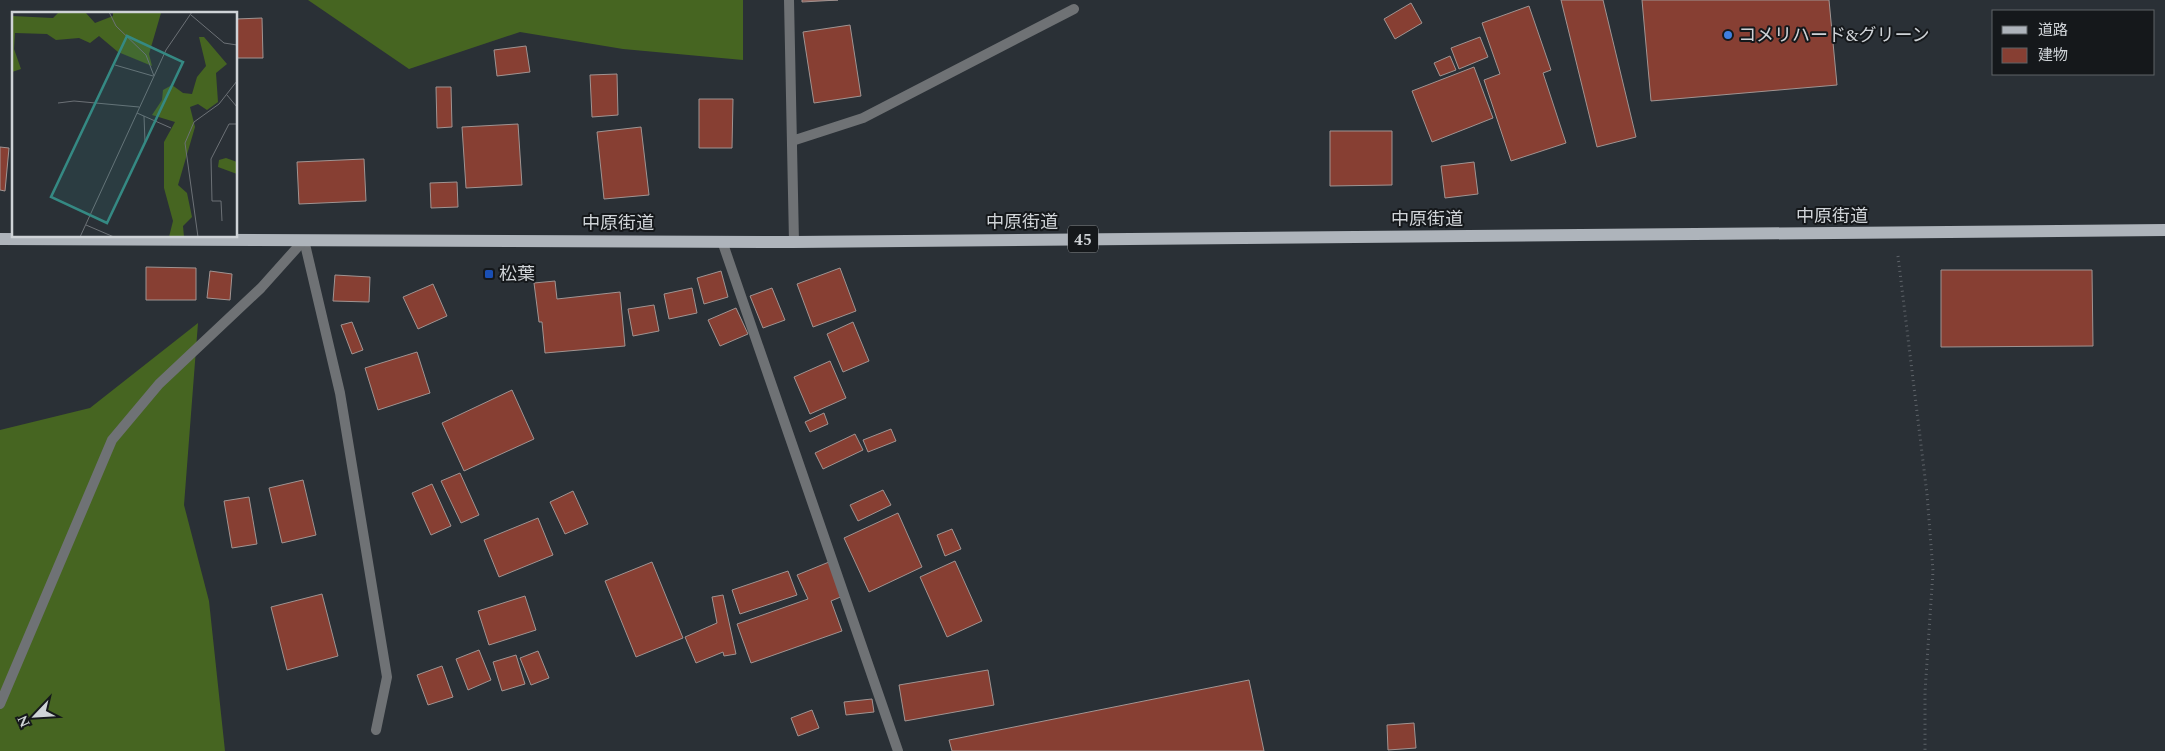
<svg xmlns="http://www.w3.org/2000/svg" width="2165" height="751" viewBox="0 0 2165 751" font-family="Spectral,'Noto Sans JP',serif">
<rect width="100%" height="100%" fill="#2a3036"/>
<path fill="#466521" d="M 308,0 L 743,0 L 743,60 L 623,49 L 520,32 L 409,69 Z
M 198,323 L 184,505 L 209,601 L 225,751 L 0,751 L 0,430 L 90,408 Z"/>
<path fill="#873f33" stroke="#a09492" d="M 802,0 L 838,0 L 802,2 Z
M 1561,0 L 1603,0 L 1636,137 L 1597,147 Z
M 1642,0 L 1829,0 L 1837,85 L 1651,101 Z
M 1411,3 L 1422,23 L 1395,39 L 1384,19 Z
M 1529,6 L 1551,70 L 1543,73 L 1566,143 L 1511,161 L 1484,80 L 1500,74 L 1482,23 Z
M 262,18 L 263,58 L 236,58 L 236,19 Z
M 850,25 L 861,96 L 814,103 L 803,32 Z
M 1480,37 L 1488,57 L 1459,69 L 1451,48 Z
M 526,46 L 530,72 L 497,76 L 494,50 Z
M 1450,56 L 1456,70 L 1440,76 L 1434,63 Z
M 1474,67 L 1493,118 L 1432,142 L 1412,91 Z
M 617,74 L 618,115 L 592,117 L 590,75 Z
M 436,87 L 451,87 L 452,127 L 437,128 Z
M 699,99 L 733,99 L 732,148 L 699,148 Z
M 518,124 L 522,185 L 466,188 L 462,127 Z
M 641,127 L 649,195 L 604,199 L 597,132 Z
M 1330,131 L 1392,131 L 1392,185 L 1330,186 Z
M 0,147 L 9,148 L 5,191 L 0,190 Z
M 364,159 L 366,201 L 299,204 L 297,162 Z
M 1474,162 L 1478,194 L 1445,198 L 1441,166 Z
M 457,182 L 458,207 L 431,208 L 430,183 Z
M 146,267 L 196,268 L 196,300 L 146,300 Z
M 840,268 L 856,311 L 813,327 L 797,284 Z
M 1941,270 L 2092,270 L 2093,346 L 1941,347 Z
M 210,271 L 232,274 L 230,300 L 207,298 Z
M 721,271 L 728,297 L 704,304 L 697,278 Z
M 335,275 L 370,277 L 369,302 L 333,301 Z
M 555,281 L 557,299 L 620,292 L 625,346 L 545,353 L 542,322 L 539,322 L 534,283 Z
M 433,284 L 447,316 L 418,329 L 403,297 Z
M 692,288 L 697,313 L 669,319 L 664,294 Z
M 772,288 L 785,320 L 763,328 L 750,296 Z
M 654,305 L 659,331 L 633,336 L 628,309 Z
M 736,308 L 748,334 L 720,346 L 708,320 Z
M 352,322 L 363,350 L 352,354 L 341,325 Z
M 853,322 L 869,361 L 843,372 L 827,334 Z
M 417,352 L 430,393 L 378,410 L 365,368 Z
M 830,361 L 846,398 L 810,414 L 794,377 Z
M 512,390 L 534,439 L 464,471 L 442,423 Z
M 824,413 L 828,424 L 810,432 L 805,422 Z
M 891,429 L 896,441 L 868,452 L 863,440 Z
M 855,434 L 863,450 L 823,469 L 815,453 Z
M 460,473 L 479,515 L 461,523 L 441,481 Z
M 303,480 L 316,535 L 282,543 L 269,488 Z
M 432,484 L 451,526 L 431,535 L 412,493 Z
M 883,490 L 891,505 L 858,521 L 850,505 Z
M 573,491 L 588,524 L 565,534 L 550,502 Z
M 249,497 L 257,544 L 232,548 L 224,501 Z
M 898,513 L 922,567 L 869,592 L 844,538 Z
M 538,518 L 553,555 L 499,577 L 484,540 Z
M 952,529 L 961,549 L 945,556 L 937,535 Z
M 955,561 L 982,621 L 947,637 L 920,577 Z
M 652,562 L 683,638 L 636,657 L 605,581 Z
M 829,562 L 843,596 L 831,601 L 842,631 L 751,663 L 737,624 L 808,599 L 797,575 Z
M 788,571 L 797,595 L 740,614 L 732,590 Z
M 322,594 L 338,656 L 287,670 L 271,607 Z
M 723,595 L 736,654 L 724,656 L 723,652 L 696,663 L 685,637 L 717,623 L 712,597 Z
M 525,596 L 536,630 L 489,645 L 478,611 Z
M 479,650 L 491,680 L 468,690 L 456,659 Z
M 538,651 L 549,678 L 531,685 L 520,658 Z
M 516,655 L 525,684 L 502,691 L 493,662 Z
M 442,666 L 453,697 L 428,705 L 417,675 Z
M 988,670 L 994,705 L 905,721 L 899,685 Z
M 1249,680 L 1264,751 L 952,751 L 949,740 Z
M 872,699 L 874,712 L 846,715 L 844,702 Z
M 812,710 L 819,728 L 798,736 L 791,718 Z
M 1414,723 L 1416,748 L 1388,750 L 1387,725 Z"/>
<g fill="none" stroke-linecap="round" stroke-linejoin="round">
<path stroke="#5e6369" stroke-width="3" stroke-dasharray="1 4" stroke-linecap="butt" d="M 1898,256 L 1927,494 L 1933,571 L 1925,692 L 1925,751"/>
<path stroke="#6f7275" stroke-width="10" d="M 304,240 L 340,393 L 387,677 L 376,730"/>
<path stroke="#6f7275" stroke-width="10" d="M 789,0 L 794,242
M 792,141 L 863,118 L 1074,9
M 722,241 L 898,751
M 0,704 L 112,440 L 159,384 L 261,288 L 304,240"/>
<path stroke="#aeb4bb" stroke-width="12" d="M 0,239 L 794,242 L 2165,230"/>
</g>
<circle fill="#3f7fe0" stroke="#15181b" stroke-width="2" cx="1728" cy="35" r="5"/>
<rect fill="#1a4fb4" stroke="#15181b" stroke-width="2" x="484" y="269" width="10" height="10" rx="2.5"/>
<g text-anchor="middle" stroke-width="4" stroke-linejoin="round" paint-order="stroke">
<rect fill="#15181b" stroke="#979b9f" stroke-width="1" x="1068" y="225.5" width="30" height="27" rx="4"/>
<g font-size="16" font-weight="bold" fill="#cfd3d7">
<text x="1083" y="245">45</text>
</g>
<g font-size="18" fill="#cfd3d7" stroke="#15181b" text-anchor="start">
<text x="1738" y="41">コメリハード&amp;グリーン</text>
<text x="499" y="280">松葉</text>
</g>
<g font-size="18" fill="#cfd3d7" stroke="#15181b">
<text x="1832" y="222">中原街道</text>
<text x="1427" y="225">中原街道</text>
<text x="1022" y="228">中原街道</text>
<text x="618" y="229">中原街道</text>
</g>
</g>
<g transform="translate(12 12)">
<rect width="225" height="225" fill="#2a3036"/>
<path d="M 47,0 L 73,0 L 83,11 L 101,4 L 101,0 L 149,1 L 137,42 L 140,54 L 106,40 L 87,24 L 78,31 L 67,26 L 44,28 L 35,22 L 3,21 L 2,37 L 9,57 L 0,60 L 0,4 L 41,6 ZM 187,25 L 192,25 L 215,52 L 204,61 L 206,90 L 195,98 L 186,92 L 178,95 L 183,115 L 166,173 L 175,181 L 180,205 L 171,214 L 172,225 L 157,225 L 161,209 L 152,176 L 152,130 L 163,110 L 140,103 L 150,88 L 151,78 L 160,73 L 171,81 L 180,82 L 185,65 L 194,54 ZM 214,146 L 225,150 L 225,162 L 206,155 L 207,148 Z" fill="#466521"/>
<path fill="none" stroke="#6c7176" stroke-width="1" d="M 97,0 L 104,14 L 134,43 L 142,64M 179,3 L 212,31 L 225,33M 103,53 L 141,64M 215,83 L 225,95M 46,91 L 62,89 L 127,95M 125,101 L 159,116M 132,104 L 133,130M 210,209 L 209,189 L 200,189 L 199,147 L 217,112 L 225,112M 74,213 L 102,225M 68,225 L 154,38 L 180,0M 186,225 L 173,131 L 182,110 L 207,92 L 225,69"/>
<path fill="#358983" fill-opacity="0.15" stroke="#358983" stroke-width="2.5" d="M 115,24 L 171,50 L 95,211 L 39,185 Z"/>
<rect width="225" height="225" fill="none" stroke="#cfd3d7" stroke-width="2.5"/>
</g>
<rect x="1992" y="10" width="162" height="65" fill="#15181b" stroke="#5f6366"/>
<rect x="2002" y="26" width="25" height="8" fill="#aeb4bb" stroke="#5f6366"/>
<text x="2038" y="35" font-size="15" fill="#cfd3d7">道路</text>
<rect x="2002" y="48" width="25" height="15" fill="#873f33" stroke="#5f6366"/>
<text x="2038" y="60" font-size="15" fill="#cfd3d7">建物</text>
<g transform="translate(35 716) rotate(245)" stroke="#15181b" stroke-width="4" paint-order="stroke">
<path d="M0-4L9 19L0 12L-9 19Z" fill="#cfd3d7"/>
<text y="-8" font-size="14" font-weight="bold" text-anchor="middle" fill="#cfd3d7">N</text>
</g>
</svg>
